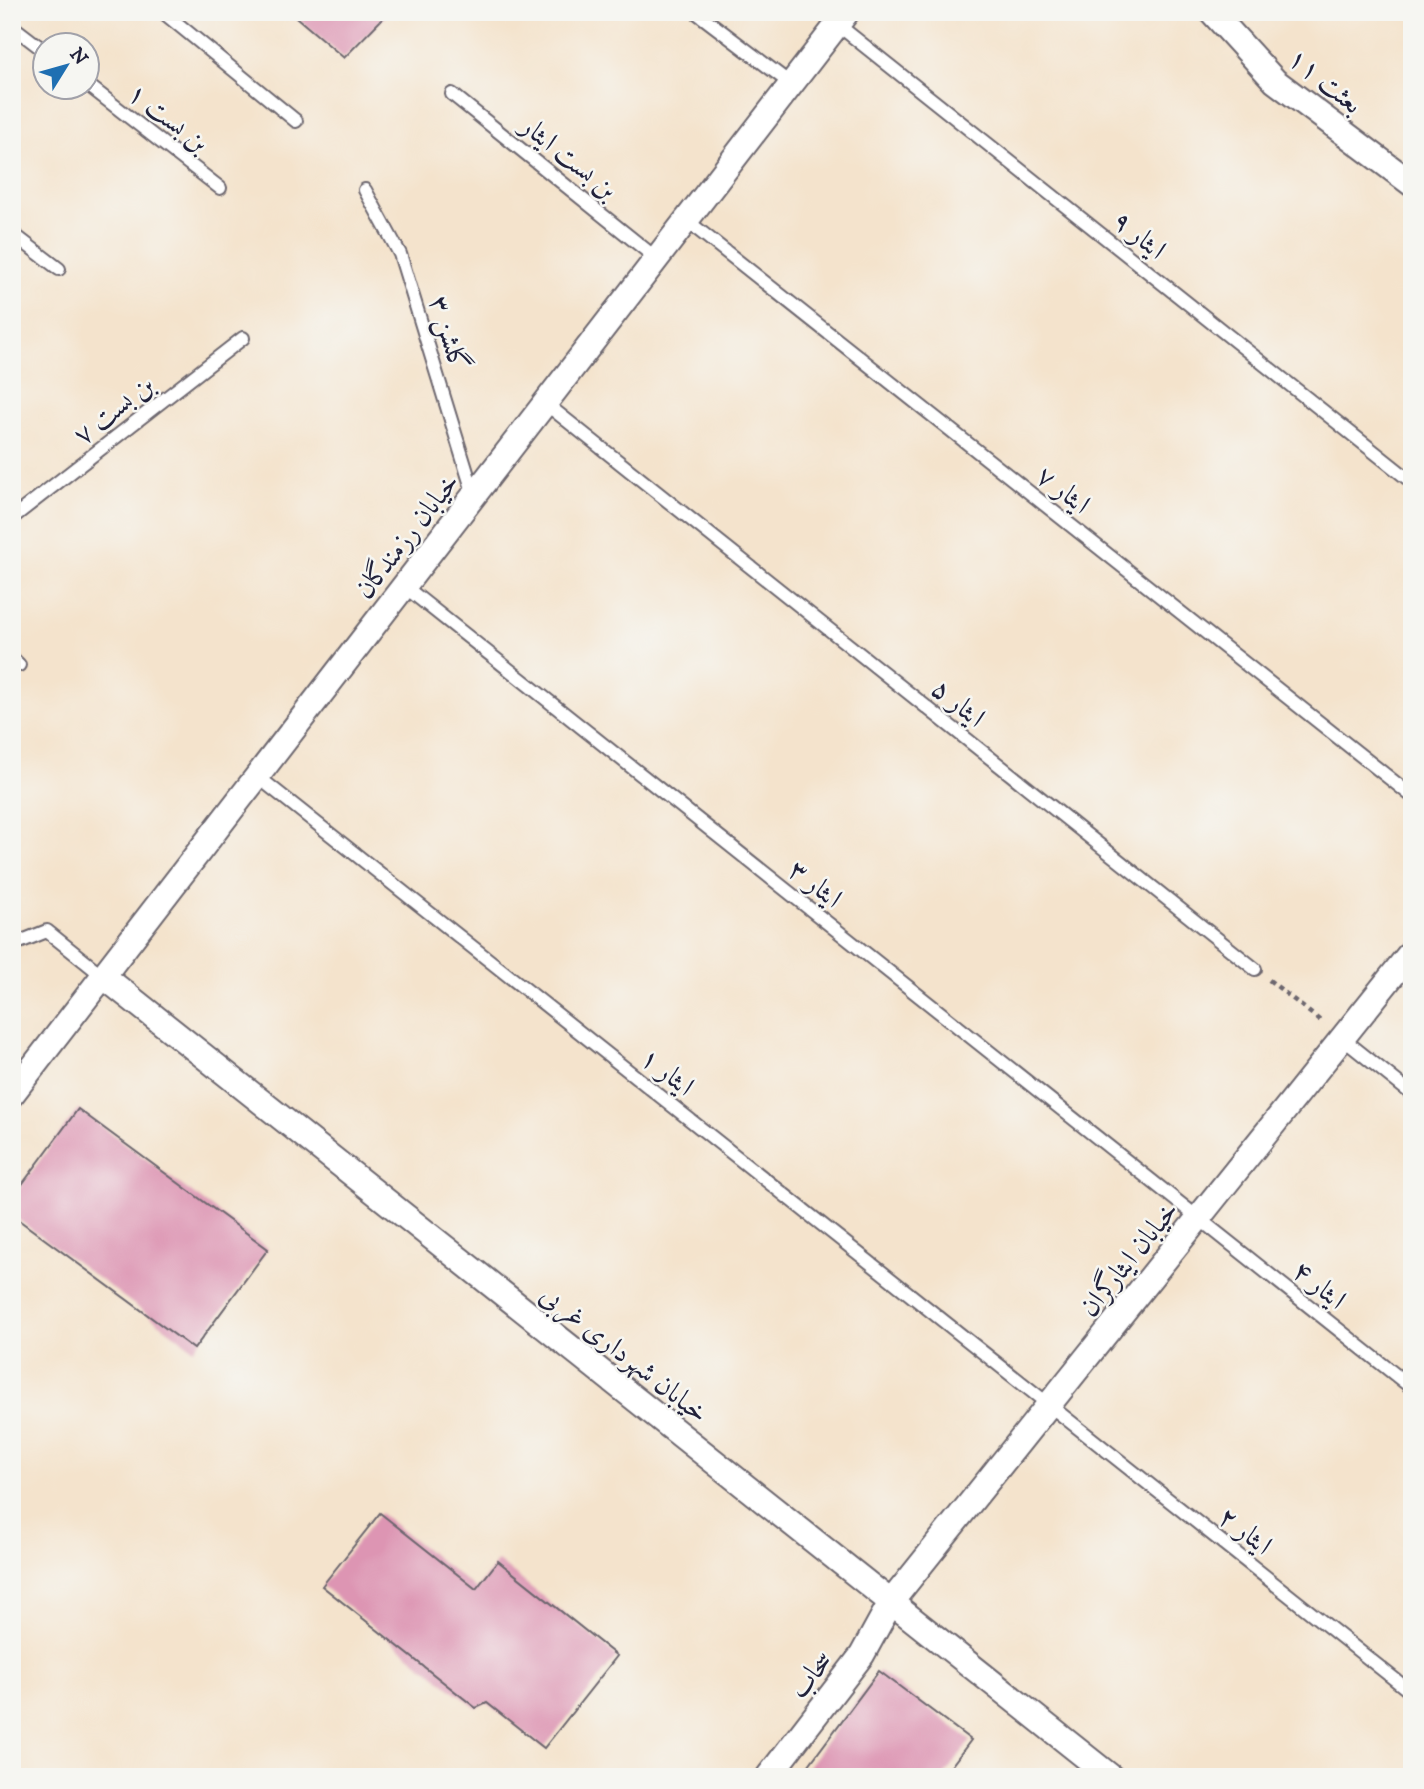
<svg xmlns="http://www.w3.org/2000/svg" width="1424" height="1789" viewBox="0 0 1424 1789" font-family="'IM FELL DW Pica',Amiri,serif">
<rect width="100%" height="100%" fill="#f6f6f2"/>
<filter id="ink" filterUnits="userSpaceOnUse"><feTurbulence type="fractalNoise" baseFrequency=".0143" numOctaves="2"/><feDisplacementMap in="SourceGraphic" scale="14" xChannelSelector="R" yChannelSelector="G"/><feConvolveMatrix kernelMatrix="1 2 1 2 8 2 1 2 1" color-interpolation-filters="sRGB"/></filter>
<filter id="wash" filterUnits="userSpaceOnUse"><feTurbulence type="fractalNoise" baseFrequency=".00686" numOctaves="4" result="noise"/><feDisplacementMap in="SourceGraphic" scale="28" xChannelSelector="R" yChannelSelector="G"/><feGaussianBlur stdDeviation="1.57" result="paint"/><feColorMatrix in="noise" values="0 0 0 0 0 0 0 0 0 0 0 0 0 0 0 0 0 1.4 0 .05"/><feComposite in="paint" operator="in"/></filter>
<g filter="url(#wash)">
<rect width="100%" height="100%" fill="#f4e3cc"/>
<g id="blocks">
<path fill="#dd95b3" d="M 290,12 L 389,12 L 344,58 Z
M 78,1109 L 268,1249 L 194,1349 L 12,1215 L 12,1198 Z
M 380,1513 L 476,1589 L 498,1561 L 617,1656 L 544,1748 L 487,1703 L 476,1708 L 322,1586 Z
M 879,1671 L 971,1740 L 943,1777 L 800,1777 Z"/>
</g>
</g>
<g filter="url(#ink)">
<use href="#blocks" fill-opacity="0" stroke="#6c666e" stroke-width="2"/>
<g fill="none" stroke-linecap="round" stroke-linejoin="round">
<g stroke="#6c666e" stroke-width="16">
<path id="lane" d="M 163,12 L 296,121
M 696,12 L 791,84
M 837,24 L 1412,482
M 12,26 L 46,52
M 88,85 L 220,188
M 452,94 L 657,259
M 365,190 L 400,254 L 474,495
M 686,220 L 1412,796
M 12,233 L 59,269
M 545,403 L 1255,969
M 12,518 L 243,338
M 404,586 L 1412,1388
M 12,658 L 19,665
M 257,776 L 1412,1693
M 12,945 L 47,931 L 103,976
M 1342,1038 L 1412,1094"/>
</g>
<g stroke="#6c666e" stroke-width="28">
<path id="street" d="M 1212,12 L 1275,81 L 1412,184
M 103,976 L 1111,1777
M 12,1094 L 847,12
M 768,1777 L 862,1655 L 891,1602 L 1412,951"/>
</g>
<path stroke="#6c666e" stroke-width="4.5" stroke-dasharray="5 5" stroke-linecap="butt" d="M 1269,980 L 1323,1023"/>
<use href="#lane" stroke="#fff" stroke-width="12"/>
<use href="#street" stroke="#fff" stroke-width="24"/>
</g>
</g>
<g text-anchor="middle" stroke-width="5" stroke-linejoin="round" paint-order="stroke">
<g font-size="28" fill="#22223b" stroke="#f6f6f2">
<text transform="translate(1326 80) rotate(39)" y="10">بعثت ۱۱</text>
<text transform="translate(169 117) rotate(38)" y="10">بن بست ۱</text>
<text transform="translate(570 157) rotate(39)" y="10">بن بست ایثار</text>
<text transform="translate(1140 234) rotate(39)" y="10">ایثار ۹</text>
<text transform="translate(450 333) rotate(73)" y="10">گلشن ۳</text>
<text transform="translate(113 409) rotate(-38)" y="10">بن بست ۷</text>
<text transform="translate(1064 489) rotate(38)" y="10">ایثار ۷</text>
<text transform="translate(406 535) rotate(-52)" y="10">خیابان رزمندگان</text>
<text transform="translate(959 702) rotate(39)" y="10">ایثار ۵</text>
<text transform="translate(816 883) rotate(38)" y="10">ایثار ۳</text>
<text transform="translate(668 1071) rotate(38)" y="10">ایثار ۱</text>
<text transform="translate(1128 1258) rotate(-51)" y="10">خیابان ایثارگران</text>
<text transform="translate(1320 1284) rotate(39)" y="10">ایثار ۴</text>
<text transform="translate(625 1353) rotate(38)" y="10">خیابان شهرداری غربی</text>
<text transform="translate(1246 1530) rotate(38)" y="10">ایثار ۲</text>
<text transform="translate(810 1674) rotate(-52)" y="10">سحاب</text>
</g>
</g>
<rect width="1424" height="1789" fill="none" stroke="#f6f6f2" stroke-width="42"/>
<g transform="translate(66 66) rotate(53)"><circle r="33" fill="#f6f6f2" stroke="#a1a1a9" stroke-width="2"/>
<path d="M0-5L12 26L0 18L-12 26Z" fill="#1f6fb2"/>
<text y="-10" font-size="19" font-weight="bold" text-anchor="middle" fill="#22223b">N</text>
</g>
</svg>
